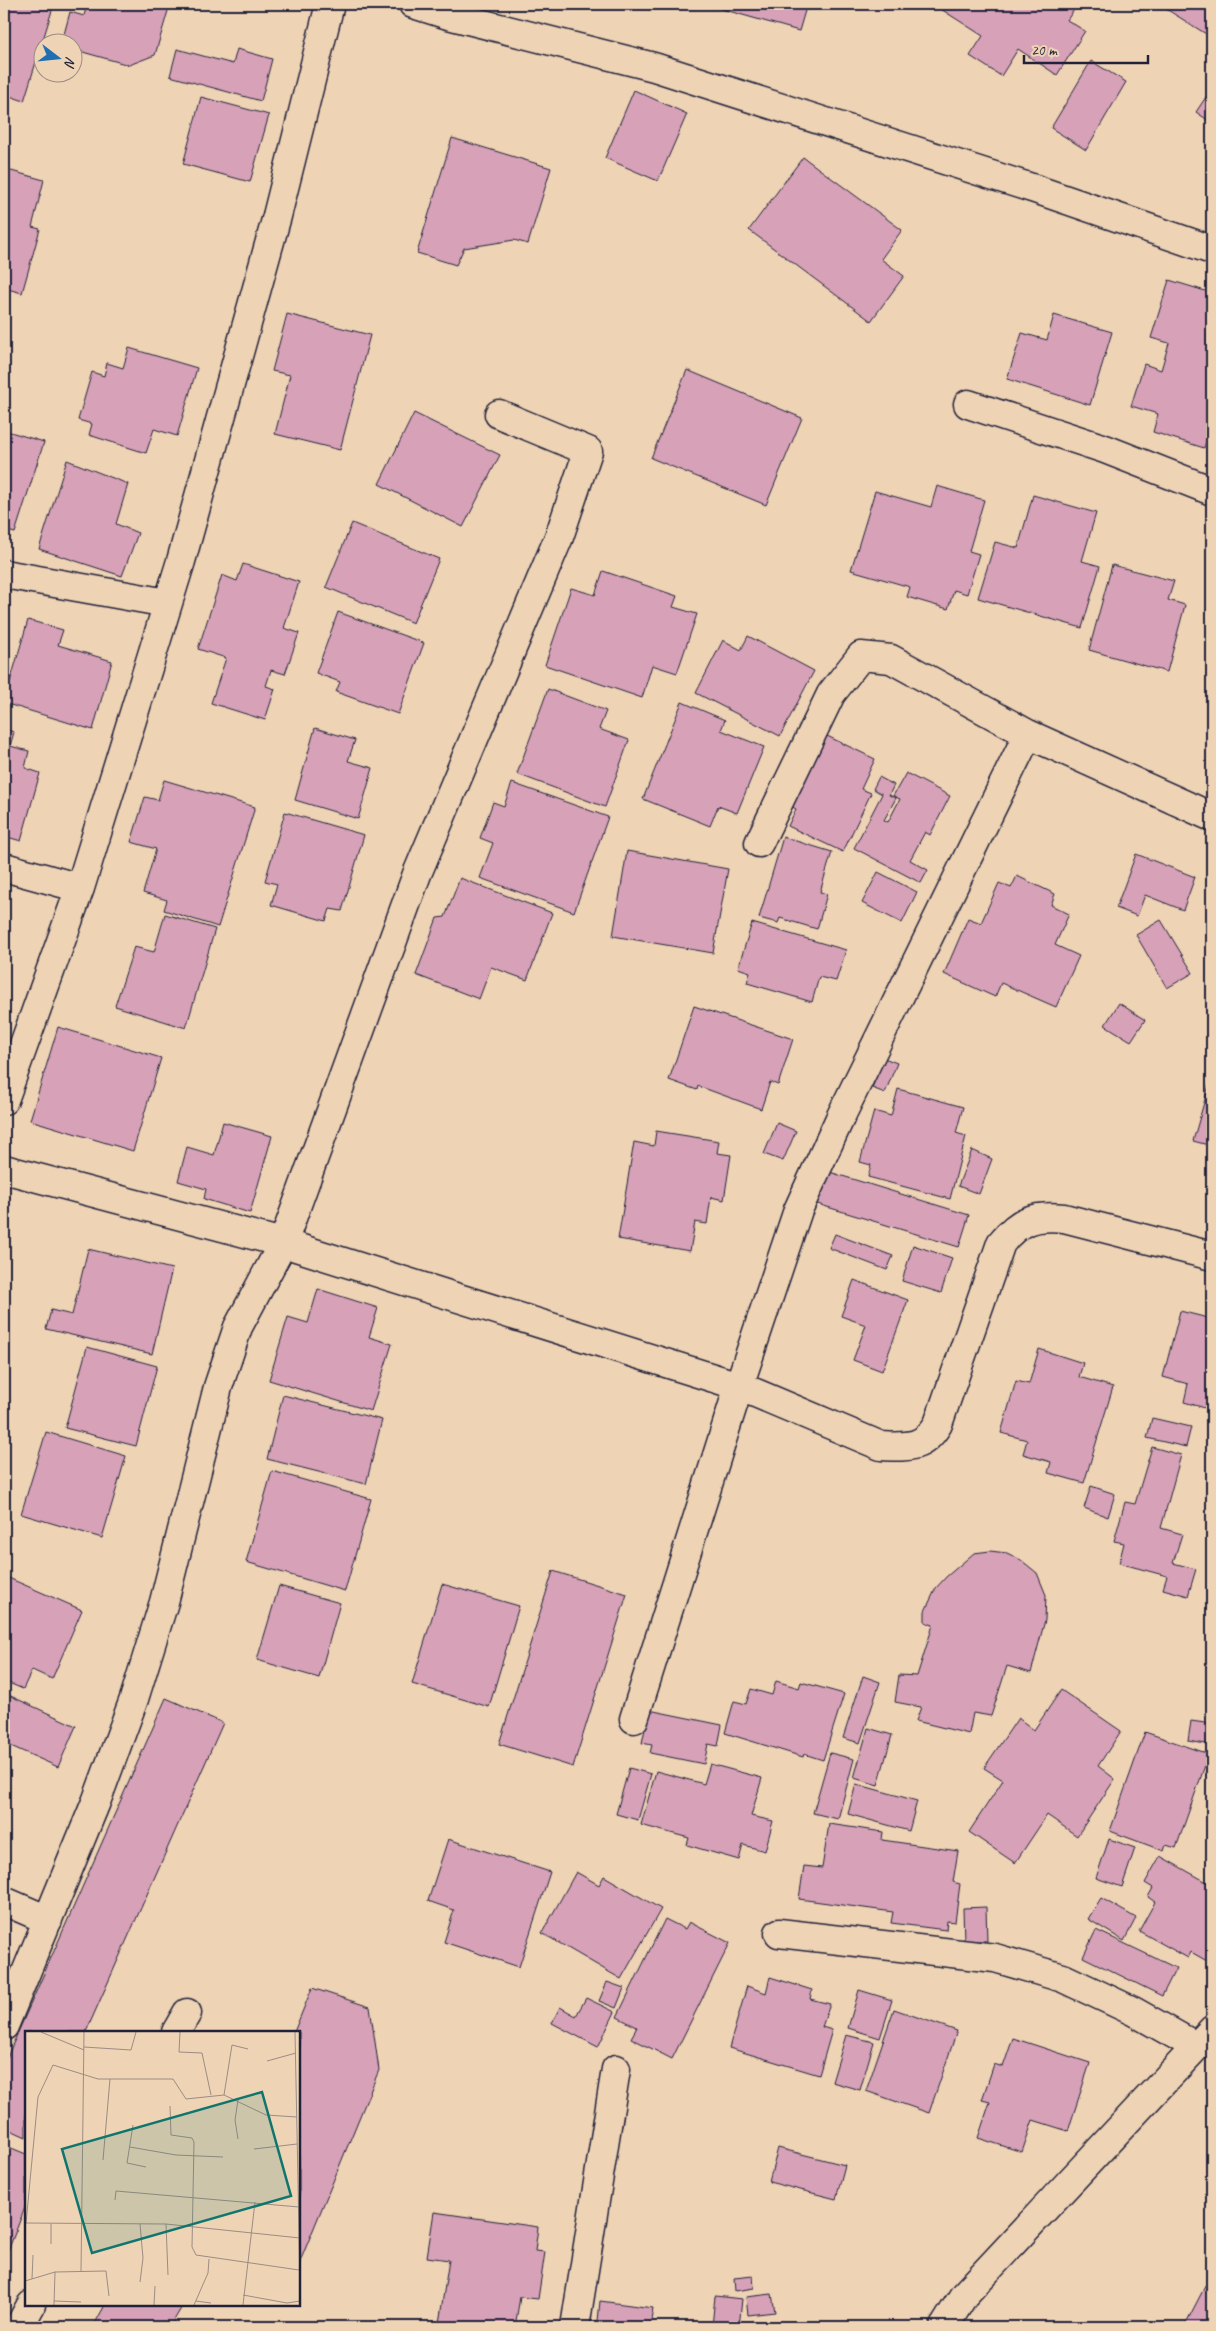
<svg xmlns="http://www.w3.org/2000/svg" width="1216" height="2331" viewBox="0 0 1216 2331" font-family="Caveat,sans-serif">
<rect width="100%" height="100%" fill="#eed3b5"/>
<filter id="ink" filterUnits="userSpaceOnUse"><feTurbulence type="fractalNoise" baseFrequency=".02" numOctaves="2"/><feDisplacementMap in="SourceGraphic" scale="10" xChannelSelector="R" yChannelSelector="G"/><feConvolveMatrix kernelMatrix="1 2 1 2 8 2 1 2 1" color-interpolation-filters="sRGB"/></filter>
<g filter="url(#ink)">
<path fill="#d7a1b8" stroke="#22223b" d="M 4,4 L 54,4 L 24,101 L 4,94 Z
M 87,4 L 170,4 L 155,55 L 129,65 L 72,49 L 72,42 L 62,42 L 70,12 L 84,16 Z
M 704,4 L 807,4 L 799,31 Z
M 933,4 L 1078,4 L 1067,20 L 1085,31 L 1057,75 L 1018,49 L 1001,76 L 970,56 L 983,36 Z
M 1158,4 L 1212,4 L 1212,34 L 1211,37 Z
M 177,49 L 233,64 L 237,49 L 272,59 L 261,101 L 170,76 Z
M 1091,61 L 1126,82 L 1086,150 L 1051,128 Z
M 1212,88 L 1212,123 L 1196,112 Z
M 634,90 L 687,114 L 658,181 L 605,158 Z
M 201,97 L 269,115 L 250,182 L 183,164 Z
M 452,138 L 551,168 L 528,244 L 514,240 L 464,248 L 456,265 L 417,253 Z
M 803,157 L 902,230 L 881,259 L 904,276 L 871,321 L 749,230 Z
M 4,169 L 44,180 L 32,227 L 40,229 L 22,293 L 4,288 Z
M 1169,280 L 1212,293 L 1212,328 L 1209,337 L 1212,338 L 1212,422 L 1204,448 L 1153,432 L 1158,414 L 1131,406 L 1144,364 L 1161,370 L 1169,343 L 1151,338 Z
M 287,314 L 370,335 L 340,450 L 275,434 L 290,375 L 272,371 Z
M 1054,315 L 1112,332 L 1090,405 L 1007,379 L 1022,333 L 1047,340 Z
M 129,348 L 197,368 L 177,436 L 154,429 L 146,453 L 89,435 L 92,424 L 78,420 L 92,372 L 104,376 L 107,363 L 123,368 Z
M 687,370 L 802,418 L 766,505 L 651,458 Z
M 414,413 L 500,455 L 463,527 L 379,484 Z
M 7,431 L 44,442 L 15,533 L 4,530 L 4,432 Z
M 67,460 L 128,484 L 116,524 L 138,533 L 122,576 L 39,549 Z
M 937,486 L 984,500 L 969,551 L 979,554 L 967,594 L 954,590 L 948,609 L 907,597 L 910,587 L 851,570 L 875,491 L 931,507 Z
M 1033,495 L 1096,513 L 1082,561 L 1100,566 L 1082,628 L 978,598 L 995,542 L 1018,548 Z
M 352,523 L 439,559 L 413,623 L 326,587 Z
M 243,564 L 299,582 L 284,628 L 299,633 L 285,674 L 271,670 L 266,686 L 275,689 L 265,720 L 211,703 L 226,658 L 198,649 L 222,575 L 237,581 Z
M 1112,565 L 1174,581 L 1168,600 L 1185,605 L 1167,672 L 1089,650 Z
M 603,571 L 677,596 L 673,607 L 697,614 L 677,673 L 652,665 L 642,698 L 545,665 L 571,588 L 595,595 Z
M 338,612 L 424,643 L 398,714 L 336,692 L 340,682 L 316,673 Z
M 28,620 L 63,630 L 58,645 L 112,661 L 93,730 L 4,703 Z
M 748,636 L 814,671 L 780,736 L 696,693 L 723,640 L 741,650 Z
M 548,689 L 606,711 L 599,729 L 629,740 L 605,807 L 517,774 Z
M 682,702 L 725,720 L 721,730 L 764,747 L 737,813 L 718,806 L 710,826 L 643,799 Z
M 315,728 L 355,740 L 348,761 L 373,768 L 358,819 L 295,800 Z
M 4,729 L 14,732 L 10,746 L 29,751 L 25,768 L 40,773 L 21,841 L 4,836 Z
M 823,734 L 875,759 L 861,789 L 871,793 L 843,852 L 788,826 L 796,809 L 789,805 Z
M 906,773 L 950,796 L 930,835 L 925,832 L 910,860 L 928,870 L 921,883 L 854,848 L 882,794 L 873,789 L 879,777 L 894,785 L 889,795 L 896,798 L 884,820 L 888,822 L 900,799 L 893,796 Z
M 164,780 L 255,807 L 218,927 L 164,910 L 167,900 L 143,893 L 156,849 L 131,842 L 145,797 L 158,800 Z
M 512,783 L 608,817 L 574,912 L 480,878 L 493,843 L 480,838 L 493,802 L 504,806 Z
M 285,812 L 364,835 L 342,911 L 330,909 L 326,921 L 271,905 L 277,884 L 265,881 Z
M 783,837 L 832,852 L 820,892 L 827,894 L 817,929 L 780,918 L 778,923 L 759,918 Z
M 627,851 L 728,869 L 713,953 L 613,936 Z
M 1136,854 L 1195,877 L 1183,910 L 1145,895 L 1137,916 L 1116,908 Z
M 878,872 L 917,892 L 902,923 L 862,903 Z
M 1017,876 L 1055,894 L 1051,905 L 1069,914 L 1055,945 L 1079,956 L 1056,1007 L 1001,983 L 995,997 L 944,974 L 968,918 L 981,923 L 999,883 L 1011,888 Z
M 460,878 L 552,913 L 527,980 L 491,967 L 479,999 L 416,975 L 437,918 L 445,917 Z
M 165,914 L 215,929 L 186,1028 L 115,1006 L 134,947 L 154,952 Z
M 1161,920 L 1193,973 L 1167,988 L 1136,935 Z
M 752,923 L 846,950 L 836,981 L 819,977 L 812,1002 L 747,983 L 750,972 L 738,968 Z
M 1119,1003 L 1145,1020 L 1131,1041 L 1105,1025 Z
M 694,1006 L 793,1039 L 778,1085 L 770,1082 L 761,1109 L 698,1086 L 697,1090 L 669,1080 Z
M 58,1027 L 161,1058 L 133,1151 L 30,1120 Z
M 884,1058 L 897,1063 L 885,1093 L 872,1088 Z
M 1211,1078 L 1212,1078 L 1212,1146 L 1193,1141 Z
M 898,1089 L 963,1107 L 956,1133 L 966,1136 L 950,1199 L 868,1177 L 871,1165 L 860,1162 L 874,1111 L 891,1116 Z
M 223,1122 L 272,1136 L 250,1213 L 204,1199 L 206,1189 L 178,1181 L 187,1147 L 214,1155 Z
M 777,1123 L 796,1131 L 783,1161 L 764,1154 Z
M 656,1131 L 719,1141 L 717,1153 L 731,1155 L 724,1200 L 711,1197 L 707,1224 L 695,1222 L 690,1251 L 618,1239 L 634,1142 L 654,1146 Z
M 972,1150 L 992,1159 L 979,1194 L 958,1186 Z
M 823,1170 L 969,1215 L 959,1247 L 814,1203 Z
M 835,1234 L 893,1256 L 887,1270 L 829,1248 Z
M 913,1245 L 952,1258 L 941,1293 L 902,1281 Z
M 88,1249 L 172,1269 L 152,1354 L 46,1329 L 51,1310 L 72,1315 Z
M 854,1280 L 908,1300 L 882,1371 L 853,1360 L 866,1325 L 841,1316 Z
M 318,1289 L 378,1308 L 369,1337 L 392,1344 L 371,1411 L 269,1380 L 288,1317 L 308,1323 Z
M 1180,1311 L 1212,1319 L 1212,1410 L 1184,1402 L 1188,1384 L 1163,1377 Z
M 87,1347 L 157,1366 L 136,1446 L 65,1428 Z
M 1039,1349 L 1083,1363 L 1079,1377 L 1113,1387 L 1084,1483 L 1048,1473 L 1051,1462 L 1023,1454 L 1027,1440 L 1001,1433 L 1016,1381 L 1029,1384 Z
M 283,1395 L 382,1420 L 366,1484 L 267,1459 Z
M 1152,1418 L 1191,1427 L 1186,1447 L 1147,1438 Z
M 46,1432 L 126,1456 L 102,1538 L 21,1514 Z
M 1152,1447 L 1181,1455 L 1161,1528 L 1182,1534 L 1173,1563 L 1196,1569 L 1188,1596 L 1163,1589 L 1167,1576 L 1119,1563 L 1124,1543 L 1114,1541 L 1125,1502 L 1135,1504 Z
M 272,1471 L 371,1499 L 345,1591 L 246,1562 Z
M 1091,1486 L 1115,1494 L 1108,1517 L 1084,1508 Z
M 990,1551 L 1007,1553 L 1021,1560 L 1037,1573 L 1046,1595 L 1045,1620 L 1031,1673 L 1007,1666 L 991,1716 L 973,1713 L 969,1734 L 916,1721 L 921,1707 L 895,1702 L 899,1675 L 917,1676 L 933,1625 L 925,1622 L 925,1611 L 936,1588 L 946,1577 L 974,1553 Z
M 553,1571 L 627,1594 L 573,1767 L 499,1744 Z
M 4,1576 L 82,1610 L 52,1679 L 32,1670 L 23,1689 L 4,1681 Z
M 442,1584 L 519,1606 L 489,1707 L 412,1684 Z
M 279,1586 L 340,1603 L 319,1678 L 257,1660 Z
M 863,1676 L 880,1682 L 860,1743 L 843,1738 Z
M 776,1681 L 799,1688 L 801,1682 L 844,1694 L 823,1760 L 804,1754 L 803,1757 L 725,1733 L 734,1701 L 746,1704 L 751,1689 L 772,1695 Z
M 1061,1690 L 1121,1731 L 1098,1766 L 1115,1779 L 1077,1836 L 1047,1815 L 1015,1863 L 969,1832 L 1003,1780 L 984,1768 L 1018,1718 L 1034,1730 Z
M 4,1693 L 76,1726 L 58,1767 L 4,1743 Z
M 166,1698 L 223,1723 L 86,2032 L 26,2032 L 26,2137 L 4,2127 L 4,2064 Z
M 649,1710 L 722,1725 L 718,1746 L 708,1744 L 704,1764 L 650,1753 L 652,1745 L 642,1743 Z
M 1191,1721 L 1212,1724 L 1212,1745 L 1188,1741 Z
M 868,1728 L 892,1735 L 878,1785 L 854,1778 Z
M 1145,1732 L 1209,1754 L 1176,1848 L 1166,1845 L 1164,1851 L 1110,1831 Z
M 830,1753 L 854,1759 L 838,1819 L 813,1813 Z
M 710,1764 L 762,1778 L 751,1816 L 773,1821 L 765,1851 L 743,1845 L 739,1860 L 687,1845 L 689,1838 L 641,1825 L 656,1771 L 704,1784 Z
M 629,1768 L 651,1774 L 638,1820 L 616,1814 Z
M 856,1784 L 917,1801 L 909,1831 L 848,1814 Z
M 829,1824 L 883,1832 L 882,1840 L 958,1851 L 953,1882 L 960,1884 L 955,1922 L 947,1921 L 946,1930 L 891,1923 L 893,1912 L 799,1899 L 804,1866 L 822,1868 Z
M 448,1839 L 550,1872 L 519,1967 L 444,1942 L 454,1910 L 428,1901 Z
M 1109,1839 L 1135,1848 L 1122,1887 L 1096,1878 Z
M 1160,1856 L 1212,1885 L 1212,1952 L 1207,1961 L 1191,1952 L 1188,1958 L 1139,1931 L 1155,1902 L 1148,1897 L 1153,1888 L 1145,1883 Z
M 576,1872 L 599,1885 L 604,1876 L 661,1909 L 621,1979 L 542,1933 Z
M 1101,1898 L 1136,1918 L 1124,1941 L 1088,1919 Z
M 986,1907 L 987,1941 L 964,1941 L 963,1908 Z
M 665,1919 L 685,1929 L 689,1922 L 730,1943 L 672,2059 L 631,2038 L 637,2027 L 617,2017 Z
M 1096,1930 L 1176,1968 L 1162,1996 L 1083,1957 Z
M 770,1977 L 812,1990 L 810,1999 L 830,2004 L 822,2027 L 832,2030 L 819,2075 L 729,2048 L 747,1986 L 766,1993 Z
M 607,1982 L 624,1988 L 616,2008 L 599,2001 Z
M 312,1988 L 370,2007 L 379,2070 L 299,2264 L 299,2032 L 294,2032 Z
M 859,1990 L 892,2000 L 880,2038 L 848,2028 Z
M 586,1998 L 615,2012 L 598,2047 L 552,2023 L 560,2007 L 576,2016 Z
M 894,2009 L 957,2031 L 929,2113 L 866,2091 Z
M 846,2035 L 874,2042 L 860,2090 L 832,2082 Z
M 1013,2038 L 1090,2063 L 1068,2131 L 1033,2120 L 1022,2152 L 978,2138 L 990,2102 L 982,2100 L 994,2064 L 1003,2067 Z
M 4,2145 L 26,2154 L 26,2205 L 4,2261 Z
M 778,2148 L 845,2165 L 836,2199 L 769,2182 Z
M 434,2212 L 538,2227 L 535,2251 L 545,2252 L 538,2299 L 520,2297 L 515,2327 L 466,2327 L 439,2323 L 449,2260 L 427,2257 Z
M 1212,2273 L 1212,2327 L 1184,2327 Z
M 753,2276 L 754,2288 L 735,2291 L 734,2278 Z
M 772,2294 L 775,2312 L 748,2315 L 746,2297 Z
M 715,2296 L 742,2299 L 739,2327 L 712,2327 Z
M 600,2301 L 653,2308 L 650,2327 L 593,2327 L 594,2321 L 598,2321 Z
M 105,2305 L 183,2305 L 170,2327 L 93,2327 Z
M 752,2321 L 767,2325 L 766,2327 L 751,2327 Z"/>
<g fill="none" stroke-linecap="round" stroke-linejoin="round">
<g stroke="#22223b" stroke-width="31">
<path id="minor" d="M 413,4 L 448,15 L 654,67 L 1035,189 L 1212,250
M 968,404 L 1105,449 L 1212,491
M 4,574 L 167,603
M 759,843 L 831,694 L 861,656 L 891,659 L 1028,734 L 1212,817
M 4,867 L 80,888
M 4,1100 L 80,888 L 181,561 L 277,216 L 330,4
M 4,1169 L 283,1243 L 739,1386 L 881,1446 C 908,1447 923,1449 938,1424 L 1001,1243 C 1019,1220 1034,1215 1064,1218 L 1212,1256
M 634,1719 L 739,1386 L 798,1210 L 841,1116 L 1028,734
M 4,1901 L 48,1920
M 779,1933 L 995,1958 L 1063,1978 L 1133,2011 L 1197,2047
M 4,2026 L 96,1802 L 134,1699 L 164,1602 L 218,1387 L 238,1327 L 283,1243 L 417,874 L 559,537 L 588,451 L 499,414
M 176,2032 L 187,2013
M 19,2327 L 31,2305
M 575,2327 L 616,2069
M 944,2327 L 964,2295 L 1212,2030"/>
</g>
<use href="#minor" stroke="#eed3b5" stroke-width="28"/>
</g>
</g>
<g transform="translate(25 2031)">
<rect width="275" height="275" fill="#eed3b5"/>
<path fill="none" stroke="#9c8c84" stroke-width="1" d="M 16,1 L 59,19M 155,1 L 154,21 L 177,22 L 186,64M 270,1 L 275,251M 59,16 L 106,19 L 111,1M 242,30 L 271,22M 199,64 L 207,14 L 223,18M 213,69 L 210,89 L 213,108M 145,75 L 146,104 L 167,107 L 169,111 L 167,216 L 171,224 L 274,239M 108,94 L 102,132 L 121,136M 105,116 L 151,124 L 198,126M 229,118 L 272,113M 78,129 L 85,48M 90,169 L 91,160 L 274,176M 0,192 L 141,193 L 275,207M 1,192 L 13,66 L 28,34 L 73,48 L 148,48 L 161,68 L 199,64 L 241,84 L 272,86M 26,193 L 26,213M 115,193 L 118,227 L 115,251M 141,193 L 143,244M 56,241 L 59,1M 7,248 L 8,224M 0,250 L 30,241 L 81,240 L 84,265M 218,264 L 262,272 L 275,270M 29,270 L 56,271M 171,270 L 186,272M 29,274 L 30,241M 129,274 L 130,255M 169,274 L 183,242 L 184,228M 218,274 L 230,171"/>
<path fill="#0f766e" fill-opacity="0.15" stroke="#0f766e" stroke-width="2.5" d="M 237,61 L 266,165 L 67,222 L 37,118 Z"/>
<rect width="275" height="275" fill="none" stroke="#22223b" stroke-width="2.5"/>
</g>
<rect width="1216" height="2331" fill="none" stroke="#eed3b5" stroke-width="20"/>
<rect x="10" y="10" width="1196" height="2311" fill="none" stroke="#22223b" stroke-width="2" filter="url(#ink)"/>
<g transform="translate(58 58) rotate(106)"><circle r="24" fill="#eed3b5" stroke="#9c8c84"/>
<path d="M0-4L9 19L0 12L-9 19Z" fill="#1f6fb2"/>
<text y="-8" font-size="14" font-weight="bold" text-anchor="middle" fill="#22223b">N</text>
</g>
<path d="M1024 55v8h124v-8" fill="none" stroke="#22223b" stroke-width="2.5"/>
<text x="1031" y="55" font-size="15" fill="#22223b" stroke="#eed3b5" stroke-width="4" paint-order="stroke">20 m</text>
</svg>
